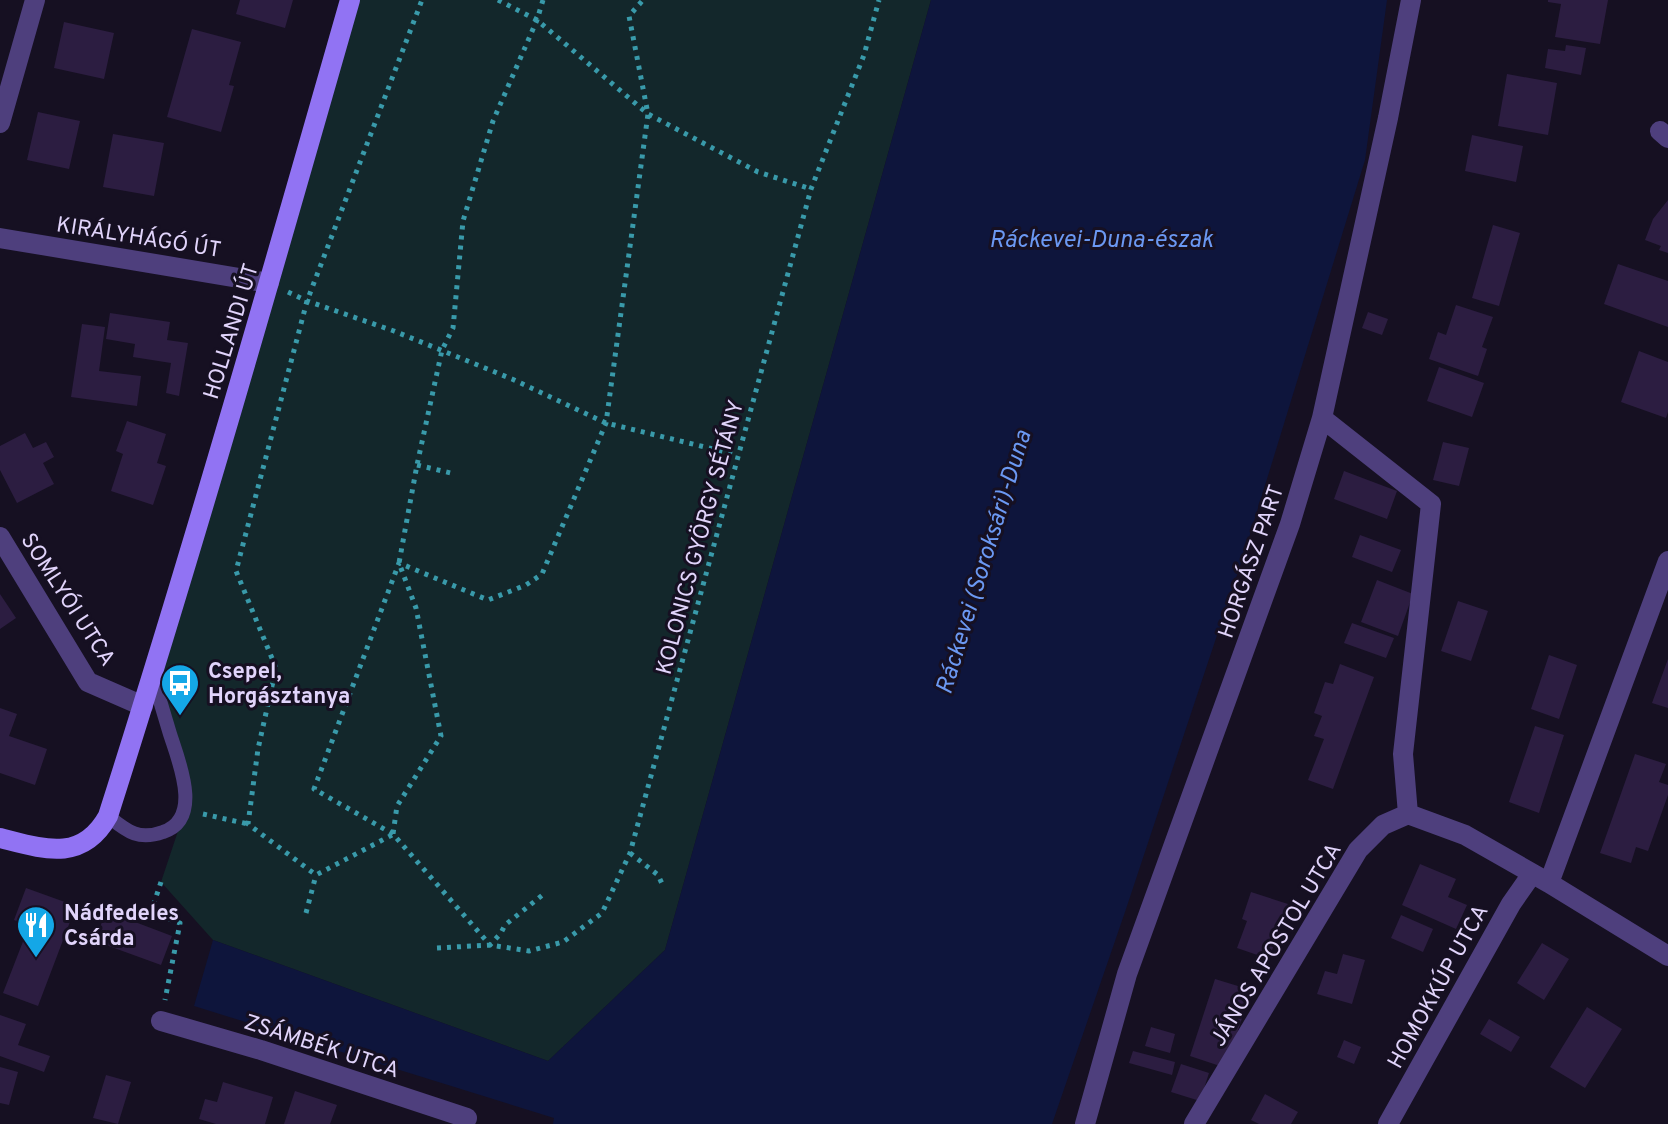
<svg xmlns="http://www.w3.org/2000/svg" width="1668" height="1124" viewBox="0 0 1668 1124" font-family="Overpass,sans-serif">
<rect width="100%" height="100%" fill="#161022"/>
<path fill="#13272b" d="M 350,0 L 931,0 L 665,950 L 548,1061 L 213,940 L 161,882 L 185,810 L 152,674 Z"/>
<path fill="#0e153c" d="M 931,0 L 1387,0 L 1365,160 L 1243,557 L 1125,912 L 1052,1124 L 553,1124 L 554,1118 L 194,1006 L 213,940 L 548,1061 L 665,950 Z"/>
<path fill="#2c1d41" d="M 240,0 L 293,0 L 285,28 L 236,14 Z
M 1548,0 L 1608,0 L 1600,44 L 1555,37 L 1561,4 L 1548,2 Z
M 64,22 L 114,33 L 104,79 L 54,68 Z
M 192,29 L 241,42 L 229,85 L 234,86 L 221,132 L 167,117 Z
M 1566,45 L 1586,48 L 1581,75 L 1545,68 L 1548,49 L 1565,51 Z
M 1507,74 L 1557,83 L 1548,135 L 1498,126 Z
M 38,112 L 80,121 L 69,169 L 27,160 Z
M 113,134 L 164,143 L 154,196 L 103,187 Z
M 1472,135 L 1523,146 L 1516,182 L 1465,171 Z
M 1668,200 L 1668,253 L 1659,250 L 1661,246 L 1645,240 L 1653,219 Z
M 1493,225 L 1520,233 L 1499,306 L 1472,298 Z
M 1618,264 L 1668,281 L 1668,327 L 1604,304 Z
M 1456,305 L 1493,317 L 1482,347 L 1487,349 L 1478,376 L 1429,359 L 1438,332 L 1446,335 Z
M 1368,312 L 1388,319 L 1382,335 L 1362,328 Z
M 110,313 L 170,322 L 167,340 L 188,343 L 179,396 L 166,393 L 171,363 L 133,357 L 135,344 L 106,339 Z
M 82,324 L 105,327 L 99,371 L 141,376 L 137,406 L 71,397 Z
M 1639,351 L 1668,362 L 1668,412 L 1666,418 L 1621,402 Z
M 1439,367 L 1484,383 L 1472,417 L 1427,401 Z
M 127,421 L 166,434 L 157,463 L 166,466 L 153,505 L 111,491 L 123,454 L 116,451 Z
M 25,433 L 33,448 L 46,442 L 54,457 L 43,463 L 54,484 L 17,503 L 0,470 L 0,446 Z
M 1443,442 L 1469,448 L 1459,486 L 1433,480 Z
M 1344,471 L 1397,491 L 1387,519 L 1334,499 Z
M 1360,535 L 1401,550 L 1392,572 L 1352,557 Z
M 1377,580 L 1413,594 L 1398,636 L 1361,622 Z
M 0,594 L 16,618 L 0,629 Z
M 1458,601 L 1488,611 L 1471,661 L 1441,651 Z
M 1352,623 L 1394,638 L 1386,658 L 1344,643 Z
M 1549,655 L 1577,665 L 1559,719 L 1531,709 Z
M 1668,659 L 1668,708 L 1652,703 Z
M 1340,664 L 1374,677 L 1333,789 L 1308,780 L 1324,739 L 1314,736 L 1322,716 L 1314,713 L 1325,682 L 1333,684 Z
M 0,708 L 17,714 L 9,736 L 47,749 L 35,785 L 0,773 Z
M 1535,726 L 1564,735 L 1539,813 L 1509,802 Z
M 1635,754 L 1666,764 L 1659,782 L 1668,785 L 1668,795 L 1648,851 L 1636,847 L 1631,863 L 1600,853 Z
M 1420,864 L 1456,879 L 1448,897 L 1467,905 L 1456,929 L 1402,905 Z
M 26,888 L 76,906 L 38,1006 L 3,993 L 29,926 L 14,920 Z
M 1251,892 L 1288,904 L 1269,959 L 1237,948 L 1247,921 L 1242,919 Z
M 106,911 L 172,936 L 161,965 L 95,941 Z
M 1401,915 L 1433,929 L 1423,952 L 1391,938 Z
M 1542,943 L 1569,959 L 1544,1000 L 1517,983 Z
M 1343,954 L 1365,960 L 1352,1004 L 1317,994 L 1325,971 L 1337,974 Z
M 1215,979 L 1251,990 L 1226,1068 L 1190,1056 Z
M 1587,1007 L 1622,1029 L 1585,1088 L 1550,1067 Z
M 0,1015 L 26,1024 L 18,1045 L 50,1056 L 44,1072 L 0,1056 Z
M 1489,1019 L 1520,1037 L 1511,1052 L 1480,1034 Z
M 1151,1027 L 1175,1034 L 1170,1053 L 1145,1046 Z
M 1344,1040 L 1361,1047 L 1354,1064 L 1337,1057 Z
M 1133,1051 L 1175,1062 L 1172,1075 L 1129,1063 Z
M 1181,1064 L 1209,1073 L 1200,1101 L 1171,1092 Z
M 0,1067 L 18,1072 L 9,1105 L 0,1103 Z
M 106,1075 L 131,1082 L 118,1124 L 93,1118 Z
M 223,1082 L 273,1097 L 265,1124 L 216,1124 L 199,1119 L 205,1099 L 217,1102 Z
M 295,1091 L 337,1105 L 330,1124 L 284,1124 Z
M 1265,1094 L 1298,1112 L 1291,1124 L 1259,1124 L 1251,1120 Z"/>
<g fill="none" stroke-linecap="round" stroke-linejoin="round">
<path stroke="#399aaa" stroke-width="5" stroke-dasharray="4 6" stroke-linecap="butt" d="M 498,0 L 537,20 L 648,114 L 758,172 L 811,189
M 543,0 L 537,20 L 493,121 L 463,221 L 453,328 L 442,350 L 417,465 L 399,563 L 416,608 L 441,736 L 397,806 L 393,834 L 490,945 L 501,933 L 505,925 L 545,893
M 288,292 L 307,301 L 394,331 L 512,379 L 606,423 L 738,455
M 417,465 L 455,474
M 203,814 L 248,824
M 393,834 L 314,789 L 399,563 L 488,600 L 526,585 L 542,574 L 606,423 L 648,114 L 629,16 L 643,0
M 392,835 L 316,875 L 248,824 L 258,749 L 276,668 L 236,571 L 307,301 L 422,0
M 630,853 L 658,875 L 664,888
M 161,882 L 151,912 L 180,923 L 165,1000
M 306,913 L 316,875
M 437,948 L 490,945 L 529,951 L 563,942 L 602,913 L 630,853 L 811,189 L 864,55 L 879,0"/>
<path stroke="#4e3f7d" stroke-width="14" d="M 108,816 C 127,831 138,841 163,832 C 203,819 179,762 170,734 C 164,714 158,694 152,674"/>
<path stroke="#4e3f7d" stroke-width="20" d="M 0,123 L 35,0
M 1660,131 L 1668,138
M 0,238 L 269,283
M 1322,418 L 1431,504 L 1403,754 L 1408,814
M 0,537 L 88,682 L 143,706
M 1549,883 L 1668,561
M 161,1021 L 261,1050 L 467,1118 L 464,1124
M 1085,1124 L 1127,974 L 1290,524 L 1322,418 L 1388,118 L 1411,0
M 1194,1124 L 1358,850 L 1383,825 L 1408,814 L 1465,835 L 1549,883 L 1668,956
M 1388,1124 L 1511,904 L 1532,874"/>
<path stroke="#9173f3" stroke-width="20" d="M 0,838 C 43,849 82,863 108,816 C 194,546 272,273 350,0"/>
</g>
<defs>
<g id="bus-pin" transform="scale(2)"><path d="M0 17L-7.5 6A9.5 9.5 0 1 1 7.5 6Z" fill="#14a7e7" stroke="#161022"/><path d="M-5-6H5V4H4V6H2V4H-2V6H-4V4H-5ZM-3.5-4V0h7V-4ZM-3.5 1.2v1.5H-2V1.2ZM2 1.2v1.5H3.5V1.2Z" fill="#fff"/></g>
<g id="restaurant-pin" transform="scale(2)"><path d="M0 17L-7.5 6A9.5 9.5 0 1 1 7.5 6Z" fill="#14a7e7" stroke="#161022"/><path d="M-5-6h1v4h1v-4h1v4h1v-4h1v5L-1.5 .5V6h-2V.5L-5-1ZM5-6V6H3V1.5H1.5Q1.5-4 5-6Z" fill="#fff"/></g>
</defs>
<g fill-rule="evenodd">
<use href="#bus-pin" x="180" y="683"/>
<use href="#restaurant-pin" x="36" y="925"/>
</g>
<g text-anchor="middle" stroke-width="6" stroke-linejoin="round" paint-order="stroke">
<g font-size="22" fill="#e1d4fb" stroke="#161022">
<text transform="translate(139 236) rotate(9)" y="8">KIRÁLYHÁGÓ ÚT</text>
<text transform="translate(230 331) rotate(-73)" y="8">HOLLANDI ÚT</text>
<text transform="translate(699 537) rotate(-75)" y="8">KOLONICS GYÖRGY SÉTÁNY</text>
<text transform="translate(1250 561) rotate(-71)" y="8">HORGÁSZ PART</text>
<text transform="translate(69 599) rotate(57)" y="8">SOMLYÓI UTCA</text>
<text transform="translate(1275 944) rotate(-59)" y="8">JÁNOS APOSTOL UTCA</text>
<text transform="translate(1437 986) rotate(-61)" y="8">HOMOKKÚP UTCA</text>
<text transform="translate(322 1045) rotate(18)" y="8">ZSÁMBÉK UTCA</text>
</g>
<g font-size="22" font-weight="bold" fill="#e1d4fb" stroke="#161022" text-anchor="start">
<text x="208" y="678">Csepel,<tspan x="208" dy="25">Horgásztanya</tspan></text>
<text x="64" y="920">Nádfedeles<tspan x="64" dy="25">Csárda</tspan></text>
</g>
<g font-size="24" font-style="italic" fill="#6b98f2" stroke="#161022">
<text x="1101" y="247">Ráckevei-Duna-észak</text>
<text transform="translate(983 562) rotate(-73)" y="8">Ráckevei (Soroksári)-Duna</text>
</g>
</g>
</svg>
